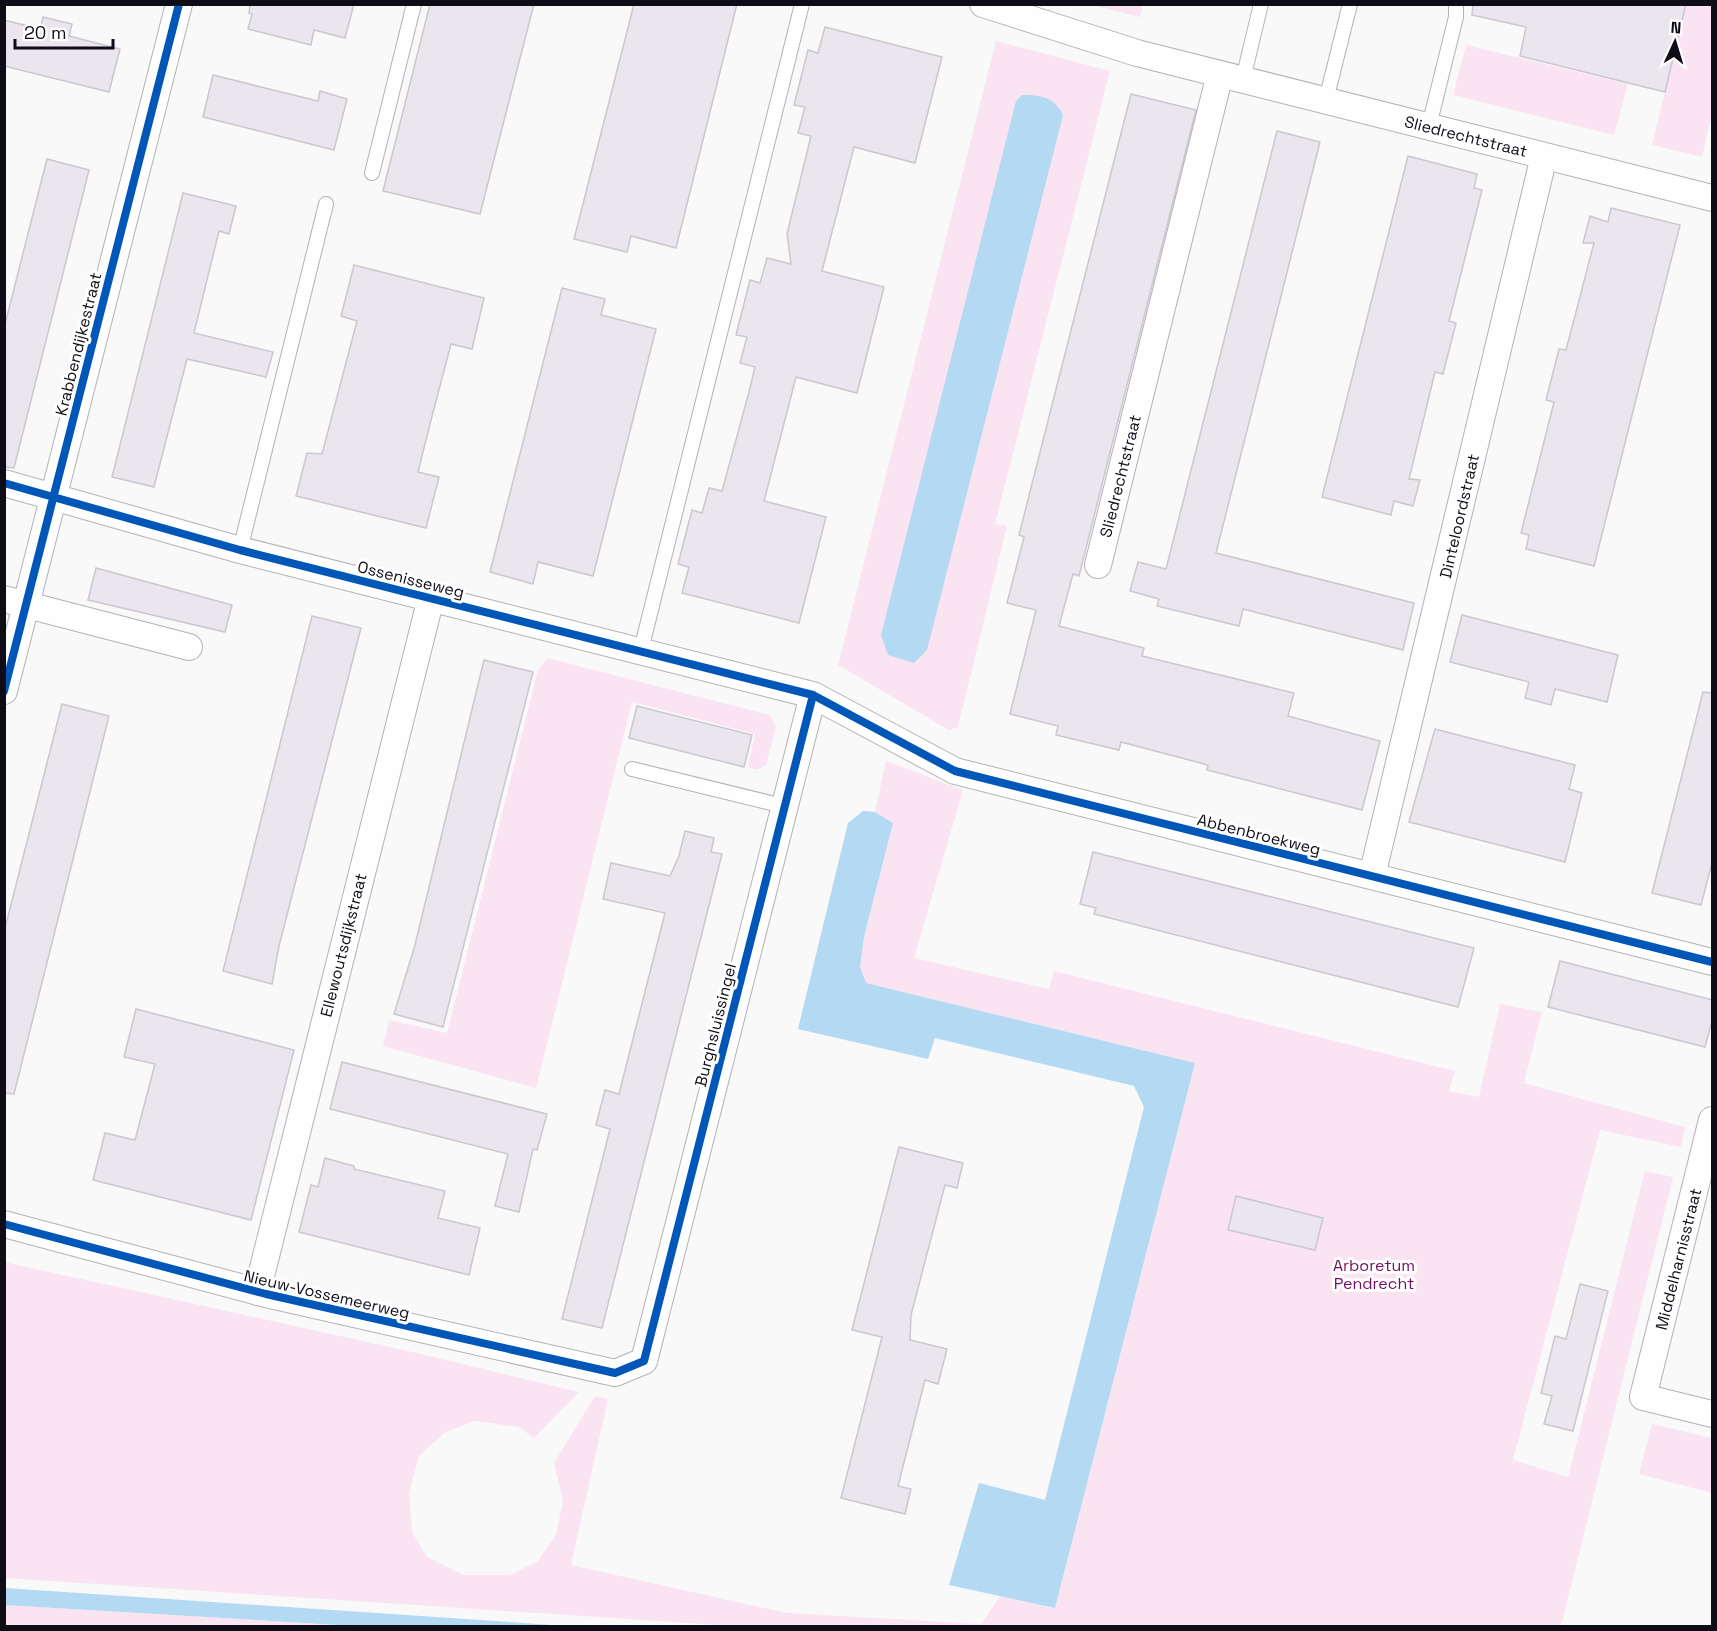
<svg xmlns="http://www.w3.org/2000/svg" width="1717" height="1631" viewBox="0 0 1717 1631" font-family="'Space Grotesk',sans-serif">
<rect width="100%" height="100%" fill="#f9f9f9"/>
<path fill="#fae4f2" d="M 1091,5 L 1143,5 L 1140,17 Z
M 1686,5 L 1712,5 L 1712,113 L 1702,157 L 1652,145 Z
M 996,41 L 1110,71 L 995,524 L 1007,526 L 958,727 L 949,730 L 838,665 Z
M 1466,45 L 1628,84 L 1614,135 L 1453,95 Z
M 547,658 L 770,715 L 776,727 L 766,765 L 757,770 L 748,767 L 755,734 L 632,702 L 536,1088 L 383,1046 L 389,1020 L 447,1033 L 538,670 Z
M 886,761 L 963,790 L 914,958 L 1049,989 L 1054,971 L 1455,1071 L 1449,1091 L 1479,1097 L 1500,1004 L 1542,1012 L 1524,1083 L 1685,1127 L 1681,1147 L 1600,1130 L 1513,1460 L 1568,1477 L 1645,1171 L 1673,1177 L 1561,1626 L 734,1626 L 5,1578 L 4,1262 L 417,1353 L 579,1392 L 534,1438 L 519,1427 L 474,1421 L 444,1433 L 419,1456 L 409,1493 L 412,1532 L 427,1557 L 463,1575 L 511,1575 L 538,1561 L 556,1535 L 563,1501 L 554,1463 L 595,1396 L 608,1399 L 571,1565 L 787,1613 L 981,1624 L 1000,1596 L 1055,1608 L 1195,1063 L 866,983 L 860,967 L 864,937 L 893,823 L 875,812 Z
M 1652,1424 L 1712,1438 L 1712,1493 L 1639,1474 Z
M 5,1605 L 355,1626 L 5,1626 Z"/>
<path fill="#b3d9f3" d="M 1022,95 C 1040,95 1055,97 1063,115 L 927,650 L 914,663 L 888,655 L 881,635 L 1016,101 Z
M 863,811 L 875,812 L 893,823 L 864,937 L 860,967 L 866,983 L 1195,1063 L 1055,1608 L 949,1585 L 979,1483 L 1045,1500 L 1144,1107 L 1134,1086 L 935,1038 L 928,1059 L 798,1029 L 848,823 Z
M 4,1588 L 5,1588 L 568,1626 L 355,1626 L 5,1605 Z"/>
<path fill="#ebe5ee" stroke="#cbc7cd" stroke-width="1.5" d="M 250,4 L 354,4 L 345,38 L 314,30 L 311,45 L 248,29 L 252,14 L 249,13 Z
M 430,4 L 534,4 L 480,214 L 383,191 Z
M 634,4 L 737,4 L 676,248 L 631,236 L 627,252 L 574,239 Z
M 1473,4 L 1686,4 L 1665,92 L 1520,56 L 1526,27 L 1472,15 Z
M 43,17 L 72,24 L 69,36 L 120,49 L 109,92 L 4,66 L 4,20 L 40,29 Z
M 825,27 L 942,57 L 915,163 L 854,147 L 822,271 L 884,287 L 857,393 L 796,377 L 764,501 L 826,517 L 799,623 L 682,593 L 689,567 L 678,564 L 692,510 L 702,513 L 709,488 L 722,491 L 749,392 L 755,367 L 740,363 L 747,337 L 736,335 L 750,280 L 760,283 L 767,258 L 791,264 L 787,234 L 811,136 L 798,133 L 805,107 L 794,105 L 808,50 L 818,53 Z
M 213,75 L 318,101 L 320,91 L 347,99 L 334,150 L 203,117 Z
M 1131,94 L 1196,110 L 1079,576 L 1073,574 L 1059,626 L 1144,648 L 1142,656 L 1294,693 L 1288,716 L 1380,741 L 1362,810 L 1207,770 L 1208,765 L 1121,742 L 1119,750 L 1056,735 L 1058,726 L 1010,714 L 1036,610 L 1007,603 L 1024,537 L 1019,535 Z
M 1277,131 L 1320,142 L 1216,553 L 1414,603 L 1403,650 L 1243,609 L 1239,626 L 1157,606 L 1159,599 L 1130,591 L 1138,562 L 1166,569 Z
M 1408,156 L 1477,174 L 1474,188 L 1482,190 L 1449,321 L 1456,323 L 1443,374 L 1435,372 L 1409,479 L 1420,480 L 1413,506 L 1394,501 L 1391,515 L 1322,497 Z
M 47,159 L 89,170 L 14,468 L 4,467 L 4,328 Z
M 183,193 L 236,206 L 229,234 L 219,231 L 194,333 L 273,352 L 266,377 L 187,359 L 154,487 L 112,477 Z
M 1611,208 L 1680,225 L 1594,566 L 1526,549 L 1529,535 L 1521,533 L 1554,402 L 1546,400 L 1559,349 L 1566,350 L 1594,243 L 1583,243 L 1590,216 L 1608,222 Z
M 354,265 L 484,298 L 472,349 L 451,344 L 430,424 L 418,472 L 439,477 L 426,528 L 296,496 L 307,453 L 322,454 L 357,321 L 341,316 Z
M 562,288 L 605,299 L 601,315 L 656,329 L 593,576 L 538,562 L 533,584 L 490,572 Z
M 96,568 L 232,605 L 225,632 L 88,600 Z
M 1462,615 L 1618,655 L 1607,702 L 1555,689 L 1551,705 L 1525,698 L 1529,682 L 1450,662 Z
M 312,616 L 361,628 L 279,946 L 272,984 L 223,971 Z
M 484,660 L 533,672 L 443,1027 L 394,1014 L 415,945 Z
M 1703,692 L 1713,693 L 1713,859 L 1701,905 L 1652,893 Z
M 62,704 L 109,716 L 14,1094 L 4,1093 L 4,932 Z
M 637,706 L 752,735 L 744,767 L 629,738 Z
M 1435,729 L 1575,765 L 1569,789 L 1582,793 L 1565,862 L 1409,822 Z
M 685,831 L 714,838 L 711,852 L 722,854 L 602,1328 L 562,1319 L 610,1129 L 596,1125 L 605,1090 L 619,1094 L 665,913 L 603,899 L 611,863 L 670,876 L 679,856 Z
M 1093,852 L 1474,948 L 1458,1007 L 1094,914 L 1096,908 L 1080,904 Z
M 1560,961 L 1713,1000 L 1713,1017 L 1705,1047 L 1548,1007 Z
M 136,1009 L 294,1050 L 251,1220 L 93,1180 L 105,1133 L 135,1140 L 155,1064 L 124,1057 Z
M 342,1062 L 547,1114 L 537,1150 L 533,1149 L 519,1212 L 495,1206 L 508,1154 L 330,1109 Z
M 899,1147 L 963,1163 L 957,1188 L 945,1185 L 911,1315 L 910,1340 L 947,1349 L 938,1384 L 925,1380 L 898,1486 L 911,1489 L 905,1514 L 841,1498 L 882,1337 L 852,1330 Z
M 325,1158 L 354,1166 L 354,1169 L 445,1191 L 438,1218 L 480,1228 L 469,1275 L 299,1232 L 311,1185 L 318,1187 Z
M 1236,1196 L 1323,1218 L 1315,1250 L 1228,1230 Z
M 1580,1284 L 1608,1291 L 1573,1431 L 1544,1424 L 1552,1396 L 1541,1393 L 1555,1336 L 1566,1339 Z"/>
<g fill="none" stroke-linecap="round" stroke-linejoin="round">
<g stroke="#b2b2b8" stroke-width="16">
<path id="service" d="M 1243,79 L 1261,4
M 1326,100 L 1350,4
M 1429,126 L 1456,17 L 1456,4
M 372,173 L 414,4
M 240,550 L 326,204
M 641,650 L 802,4
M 632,769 L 783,806"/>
</g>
<g stroke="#b2b2b8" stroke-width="28">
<path id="minor" d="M 983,4 L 1137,53 L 1712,198
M 4,483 L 240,550 L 813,695 L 955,771 L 1712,962
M 1098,565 L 1220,74
M 4,599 L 189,647
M 4,691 L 179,4
M 1372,876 L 1544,156
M 1712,1120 L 1643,1397 L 1712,1414
M 4,1224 L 266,1294 L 615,1373 L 644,1361 L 813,695
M 257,1292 L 431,598"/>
</g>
<use href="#service" stroke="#fefefe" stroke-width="14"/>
<use href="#minor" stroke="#fefefe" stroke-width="26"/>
<g stroke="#fff" stroke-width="11">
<path id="cycleway" d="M 4,483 L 240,550 L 813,695 L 955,771 L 1712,962
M 4,691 L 179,4
M 4,1224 L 266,1294 L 615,1373 L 644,1361 L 813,695"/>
</g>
<use href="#cycleway" stroke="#0057b8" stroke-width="8"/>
</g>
<g text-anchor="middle" stroke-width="6" stroke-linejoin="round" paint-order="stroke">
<g font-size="16" fill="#0d0c17" stroke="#fff">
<text transform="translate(1466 136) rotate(14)" y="6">Sliedrechtstraat</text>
<text transform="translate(78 344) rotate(-76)" y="6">Krabbendijkestraat</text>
<text transform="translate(1120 476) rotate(-76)" y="6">Sliedrechtstraat</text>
<text transform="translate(1459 516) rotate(-77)" y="6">Dinteloordstraat</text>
<text transform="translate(411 579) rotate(14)" y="6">Ossenisseweg</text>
<text transform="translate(1259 834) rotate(14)" y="6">Abbenbroekweg</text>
<text transform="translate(343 945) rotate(-76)" y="6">Ellewoutsdijkstraat</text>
<text transform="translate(715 1025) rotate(-76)" y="6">Burghsluissingel</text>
<text transform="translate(1678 1259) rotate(-76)" y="6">Middelharnisstraat</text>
<text transform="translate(327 1294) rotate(13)" y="6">Nieuw-Vossemeerweg</text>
</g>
<g font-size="16" fill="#740d61" stroke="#fff">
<text x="1374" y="1271">Arboretum<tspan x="1374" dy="18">Pendrecht</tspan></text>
</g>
</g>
<rect width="1717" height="1631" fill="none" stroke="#0d0c17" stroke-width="12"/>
<g transform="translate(1675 42) rotate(4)" stroke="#ffffff" stroke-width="4.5" paint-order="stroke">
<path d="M0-4.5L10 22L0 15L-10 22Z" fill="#0d0c17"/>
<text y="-9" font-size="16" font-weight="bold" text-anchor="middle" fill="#0d0c17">N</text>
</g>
<path d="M15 39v9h98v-9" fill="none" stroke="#0d0c17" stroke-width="3"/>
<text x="24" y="39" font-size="18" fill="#0d0c17" stroke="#ffffff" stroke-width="4.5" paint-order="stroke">20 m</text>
</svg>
